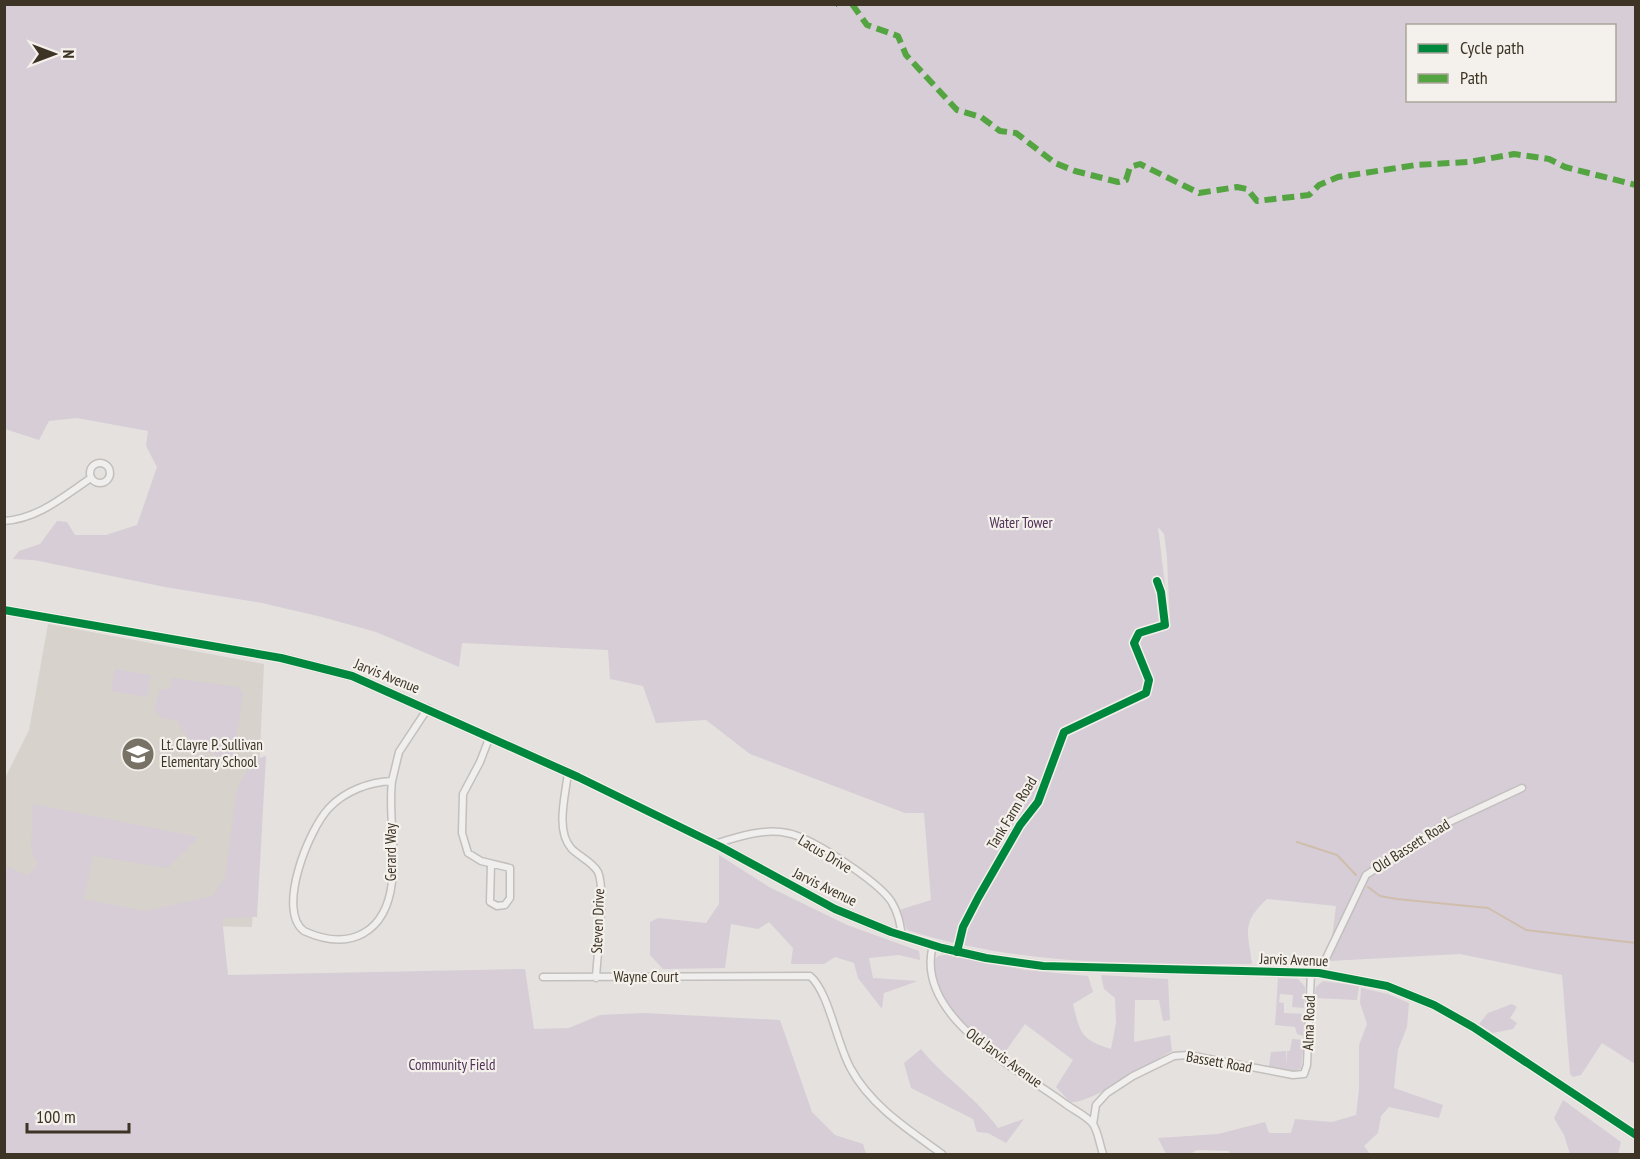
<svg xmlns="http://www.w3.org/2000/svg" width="1640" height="1159" viewBox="0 0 1640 1159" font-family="'PT Sans Narrow',sans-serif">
<rect width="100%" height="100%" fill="#e4e1de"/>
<path fill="#d7d2cc" d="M 48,624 L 264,664 L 252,927 L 197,926 L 5,883 L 5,778 L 29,730 Z"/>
<path fill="#d6cdd6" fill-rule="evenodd" d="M 4,5 L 1635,5 L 1635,1064 L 1602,1043 L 1581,1075 L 1573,1077 L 1570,1074 L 1562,975 L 1460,954 L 1329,961 L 1336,906 L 1267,899 C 1241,923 1248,932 1252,964 C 1136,964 1019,966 907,930 L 899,910 L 931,900 L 924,813 L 905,813 L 750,754 L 706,720 L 656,723 L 643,686 L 610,679 L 608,650 L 462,643 L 459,667 L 376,632 L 322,617 L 262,603 L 165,587 L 34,560 L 13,559 L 19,551 L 40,544 L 57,521 L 67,522 L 75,535 L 106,535 L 137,525 L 157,467 L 146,446 L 148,431 L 77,418 L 49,421 L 39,440 L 5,429 ZM 1408,26 L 1614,26 L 1614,100 L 1408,100 ZM 1158,527 L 1164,534 L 1167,557 L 1170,626 Z
M 115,669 L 151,675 L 147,697 L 111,691 Z
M 172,678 L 239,687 L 243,693 L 233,759 C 208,755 187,743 177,720 L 162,718 L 154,709 L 160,690 L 171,688 Z
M 266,756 L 257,917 L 222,918 L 228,975 L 525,969 L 534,1029 L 569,1028 L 600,1015 L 644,1013 L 780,1020 L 812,1112 L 835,1135 L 863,1144 L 866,1154 L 5,1154 L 5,869 L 7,866 L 28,876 L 38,864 L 31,850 L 33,804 L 199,837 L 167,868 L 93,856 L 84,899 L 145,911 L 213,896 L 225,877 L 237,788 L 253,760 Z
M 719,855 L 769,887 L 847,925 L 919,951 L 920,960 L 899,955 L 869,958 L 873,978 L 918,981 L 884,993 L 882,1009 L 858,978 L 854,963 L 835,957 L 824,964 L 791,964 L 793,948 L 769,922 L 758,929 L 731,924 L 725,968 L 663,969 L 650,955 L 650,922 L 658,918 L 706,923 L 719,904 Z
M 945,955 L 1025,970 L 1088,976 L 1093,992 L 1073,1004 C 1080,1033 1081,1040 1111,1049 L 1116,1023 L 1115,998 L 1104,989 L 1101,975 L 1168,979 L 1170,1020 L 1163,1021 L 1159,1000 L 1135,1000 L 1134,1042 L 1170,1035 L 1172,1051 C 1151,1062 1089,1105 1070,1102 L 1056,1087 L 1073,1060 L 1025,1024 L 1003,1055 C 970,1036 937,1003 932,963 L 938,956 Z
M 1278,978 L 1298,979 L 1305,987 L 1304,1008 L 1292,1007 L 1293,995 L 1280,994 L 1279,1002 L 1284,1003 L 1284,1013 L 1305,1014 L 1303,1036 L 1297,1034 L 1295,1027 L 1275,1025 Z
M 1323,981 L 1359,986 L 1357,1000 L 1314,998 L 1316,987 Z
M 1361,988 L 1388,994 L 1409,1003 L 1407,1027 L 1398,1050 L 1394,1088 L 1443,1105 L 1439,1118 L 1389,1107 L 1381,1116 L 1378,1133 L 1364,1146 L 1370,1154 L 1229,1154 L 1229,1151 L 1197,1150 L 1190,1154 L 1166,1154 L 1158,1138 L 1218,1134 L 1265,1122 L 1269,1133 L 1291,1133 L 1295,1119 L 1332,1122 L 1356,1115 L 1359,1089 L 1359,1045 L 1367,1024 L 1360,1003 Z
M 1512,1004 L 1517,1007 L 1510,1018 L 1517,1023 L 1513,1029 L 1493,1033 L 1479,1024 L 1488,1013 Z
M 1292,1039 L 1304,1040 L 1301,1069 L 1294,1071 L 1269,1066 L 1271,1052 L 1286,1051 L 1287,1067 L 1287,1051 L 1290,1051 Z
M 921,1049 C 944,1078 976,1097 998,1128 L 1024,1119 L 1006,1143 L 988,1133 L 977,1132 L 973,1119 L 911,1088 L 904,1063 Z
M 1563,1100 L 1621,1142 L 1618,1154 L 1570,1154 L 1564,1135 L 1554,1118 Z"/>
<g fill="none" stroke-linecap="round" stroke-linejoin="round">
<path stroke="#d0beac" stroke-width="2" d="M 1297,842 L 1337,855 L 1356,875
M 1368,887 L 1380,896 L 1397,899 L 1488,908 L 1526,930 L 1636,943"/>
<g stroke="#c2bfbd" stroke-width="9">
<path id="minor" d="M90 473a10 10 0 1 1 20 0a10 10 0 1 1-20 0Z
M 4,521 C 38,519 64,496 91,478
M 490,736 L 480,762 L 463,794 L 462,833 L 468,853 L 481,861 L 510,868 L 510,898 L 505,905 L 497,906 L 490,902 L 491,864
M 568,772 C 566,793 555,830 571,848 C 578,856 593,862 598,872 C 606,889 597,956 596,978
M 392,781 C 388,815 397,849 392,882 C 386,933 350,952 304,931 C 276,910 309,829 329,808 C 345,791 369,782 392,781 L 399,752 L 428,708
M 715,844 C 737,837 764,828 787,833 C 811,837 877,881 891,901 C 898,912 900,923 902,936
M 933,945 C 913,1017 1020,1070 1067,1105 C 1074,1110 1088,1117 1093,1124 C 1098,1131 1100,1146 1103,1154
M 957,952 L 963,927 L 978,898 L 1020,825 L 1038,802 L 1064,732 L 1146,693 L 1149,680 L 1134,643 L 1139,633 L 1165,625 L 1161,592 L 1157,581
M 1319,973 L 1366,875 L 1445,824 L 1522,788
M 543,977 L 810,976 C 829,992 837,1045 851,1069 C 871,1106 909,1130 942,1154
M 1093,1124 L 1096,1105 L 1107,1093 L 1133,1076 L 1174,1056 L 1188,1055 L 1293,1075 L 1304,1074 L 1307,1065 L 1311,972"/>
</g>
<g stroke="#c2bfbd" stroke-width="11">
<path id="tertiary" d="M 4,610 L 281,658 L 352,676 L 578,777 L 721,847 L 835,909 L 891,932 L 942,948 L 986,958 L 1043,966 L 1319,973 L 1387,986 L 1434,1005 L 1473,1027 L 1636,1135"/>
</g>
<use href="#minor" stroke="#f1efee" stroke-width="6"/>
<use href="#tertiary" stroke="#f1efee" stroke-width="8"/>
<path stroke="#54a542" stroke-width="6" stroke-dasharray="12 6" stroke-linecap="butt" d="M 836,4 L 837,4
M 852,4 L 867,25 L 898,36 L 906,55 L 957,110 L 981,117 L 1000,131 L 1016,133 L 1055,163 L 1075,171 L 1118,182 L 1126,180 L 1130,167 L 1140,164 L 1199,193 L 1237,187 L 1247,189 L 1257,201 L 1309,195 L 1319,185 L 1338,177 L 1416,165 L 1469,162 L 1514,154 L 1549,159 L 1565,167 L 1636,185"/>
<g stroke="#f4f0eb" stroke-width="11">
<path id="cycleway" d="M 4,610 L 281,658 L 352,676 L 578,777 L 721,847 L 835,909 L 891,932 L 942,948 L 986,958 L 1043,966 L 1319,973 L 1387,986 L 1434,1005 L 1473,1027 L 1636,1135
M 957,952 L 963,927 L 978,898 L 1020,825 L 1038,802 L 1064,732 L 1146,693 L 1149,680 L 1134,643 L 1139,633 L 1165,625 L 1161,592 L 1157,581"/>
</g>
<use href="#cycleway" stroke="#00873e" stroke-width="8"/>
</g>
<defs>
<g id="school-disc" transform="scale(1.725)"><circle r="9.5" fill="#777166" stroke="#f4f0eb"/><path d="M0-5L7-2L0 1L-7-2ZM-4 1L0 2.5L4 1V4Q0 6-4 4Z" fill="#fff"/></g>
</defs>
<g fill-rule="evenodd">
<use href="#school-disc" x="138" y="754"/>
</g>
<g text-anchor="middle" stroke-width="4.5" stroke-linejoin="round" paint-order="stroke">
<g font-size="15" fill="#513359" stroke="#f4f0eb">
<text x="1021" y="528">Water Tower</text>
<text x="452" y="1070">Community Field</text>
</g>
<g font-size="15" fill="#3d3426" stroke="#f4f0eb">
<text transform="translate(387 676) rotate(22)" y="5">Jarvis Avenue</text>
<text transform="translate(1012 813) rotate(-59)" y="5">Tank Farm Road</text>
<text transform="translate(1411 846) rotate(-32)" y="5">Old Bassett Road</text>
<text transform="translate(391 852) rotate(-90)" y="5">Gerard Way</text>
<text transform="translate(825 854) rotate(31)" y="5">Lacus Drive</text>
<text transform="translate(825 887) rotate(26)" y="5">Jarvis Avenue</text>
<text transform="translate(598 921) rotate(-88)" y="5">Steven Drive</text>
<text transform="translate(1294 960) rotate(2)" y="5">Jarvis Avenue</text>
<text x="646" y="982">Wayne Court</text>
<text transform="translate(1309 1023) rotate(-88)" y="5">Alma Road</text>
<text transform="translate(1004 1058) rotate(36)" y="5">Old Jarvis Avenue</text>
<text transform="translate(1219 1062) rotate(10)" y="5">Bassett Road</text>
</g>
<g font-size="15" fill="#3d3426" stroke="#f4f0eb" text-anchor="start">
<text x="161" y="750">Lt. Clayre P. Sullivan<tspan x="161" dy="17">Elementary School</tspan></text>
</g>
</g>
<rect width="1640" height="1159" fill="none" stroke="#3d3426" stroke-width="12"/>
<rect x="1406" y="24" width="210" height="78" fill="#f4f0eb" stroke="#aba59c" stroke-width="1.5"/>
<rect x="1418" y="44" width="30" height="9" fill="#00873e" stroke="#aba59c" stroke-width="1.5"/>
<text x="1460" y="54" font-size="18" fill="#3d3426">Cycle path</text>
<rect x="1418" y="74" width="30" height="9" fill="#54a542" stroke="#aba59c" stroke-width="1.5"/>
<text x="1460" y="84" font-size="18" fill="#3d3426">Path</text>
<g transform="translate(54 54) rotate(90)" stroke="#f4f0eb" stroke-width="4.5" paint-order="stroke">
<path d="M0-4.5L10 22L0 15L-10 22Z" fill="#3d3426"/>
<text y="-9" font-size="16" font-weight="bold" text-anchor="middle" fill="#3d3426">N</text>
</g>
<path d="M27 1123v9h102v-9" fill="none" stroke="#3d3426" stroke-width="3"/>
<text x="36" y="1123" font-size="18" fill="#3d3426" stroke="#f4f0eb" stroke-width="4.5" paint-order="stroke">100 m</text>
</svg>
